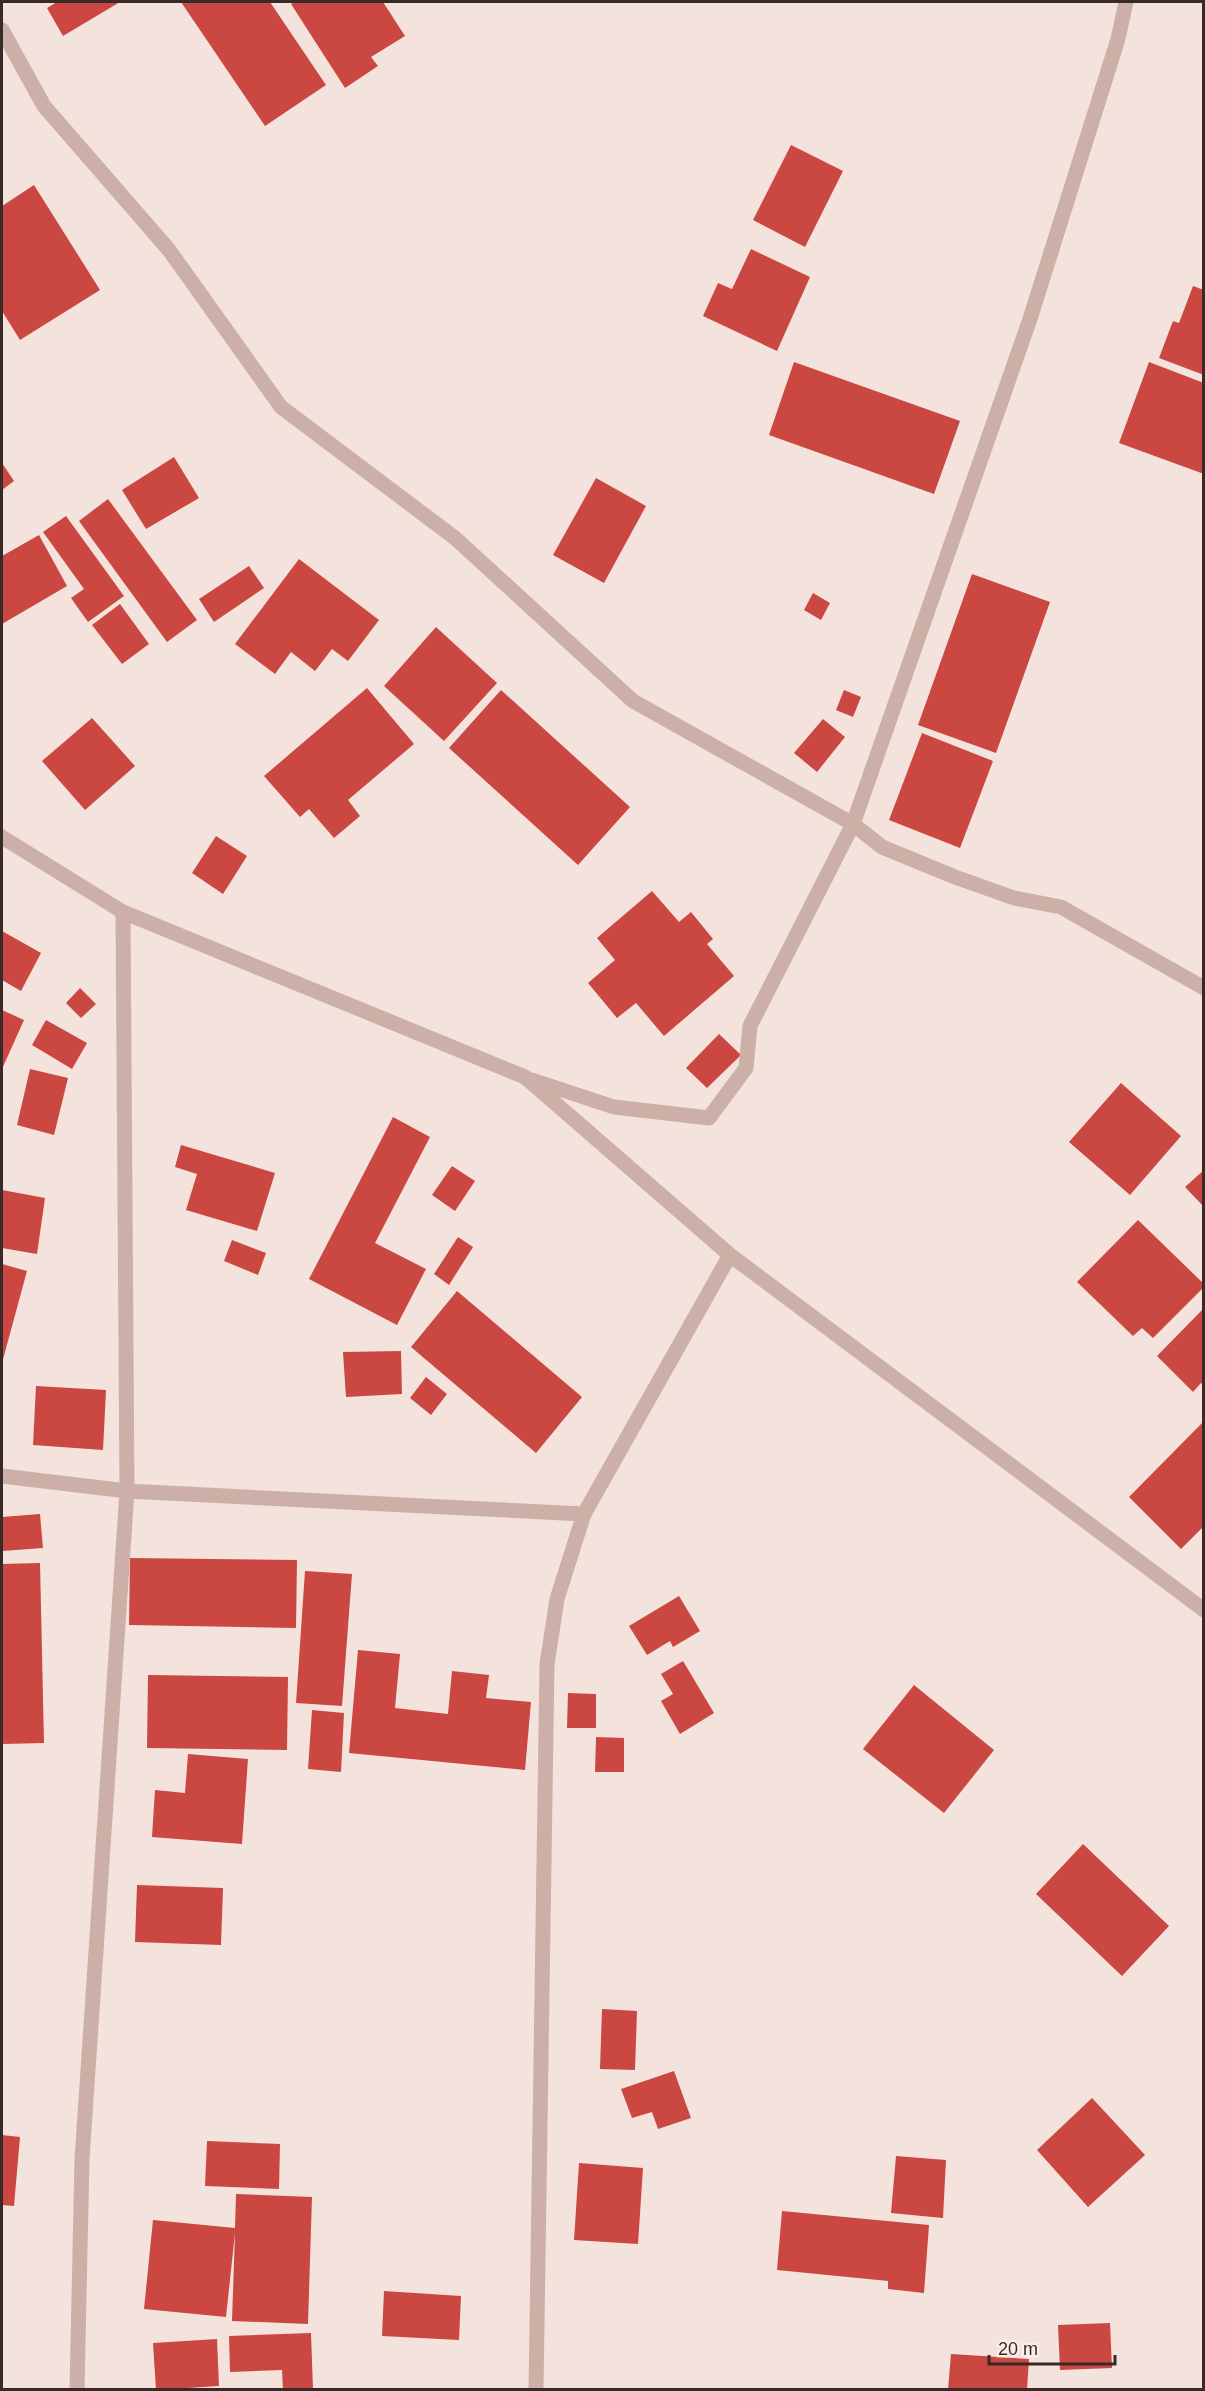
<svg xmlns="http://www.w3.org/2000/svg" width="1205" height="2391" viewBox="0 0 1205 2391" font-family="Arial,sans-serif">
<rect width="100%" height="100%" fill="#f3e3dc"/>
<path fill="#cb4742" d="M 57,2 L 120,2 L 63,36 L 47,8 Z
M 181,2 L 270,2 L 326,85 L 265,126 Z
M 295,2 L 383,2 L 405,36 L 371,57 L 378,66 L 345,88 L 291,4 Z
M 791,145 L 843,171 L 805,247 L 753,220 Z
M 34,185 L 100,290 L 20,340 L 2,311 L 2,206 Z
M 751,249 L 810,277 L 777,351 L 703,316 L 718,283 L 732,289 Z
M 1193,286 L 1204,290 L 1204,375 L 1159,358 L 1173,321 L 1179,323 Z
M 794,362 L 960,421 L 934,494 L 769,435 Z
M 1149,362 L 1204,383 L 1204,474 L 1119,443 Z
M 174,457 L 199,498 L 146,529 L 122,490 Z
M 2,463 L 14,481 L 2,490 Z
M 596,478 L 646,506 L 604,583 L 553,555 Z
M 108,499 L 197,620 L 167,642 L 79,521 Z
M 66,516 L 124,596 L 88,622 L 71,598 L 84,589 L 43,532 Z
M 39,535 L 67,586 L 2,624 L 2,556 Z
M 299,559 L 379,620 L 348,661 L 332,649 L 315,671 L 291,652 L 275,674 L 235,644 Z
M 249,566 L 264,588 L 214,622 L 199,599 Z
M 972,574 L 1050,602 L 996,753 L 918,725 Z
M 813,593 L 830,603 L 821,620 L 804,610 Z
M 120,604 L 149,644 L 122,664 L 92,625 Z
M 436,627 L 497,683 L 444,741 L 384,686 Z
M 367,688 L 414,744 L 348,800 L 360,816 L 334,838 L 309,809 L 300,817 L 264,776 Z
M 501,690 L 630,807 L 578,865 L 449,748 Z
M 844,690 L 861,697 L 853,717 L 836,710 Z
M 92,718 L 135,766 L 85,810 L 42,761 Z
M 823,719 L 845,737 L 817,772 L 794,753 Z
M 922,733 L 993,761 L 960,848 L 889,820 Z
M 216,836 L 247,856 L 223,894 L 192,873 Z
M 652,891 L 679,922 L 691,912 L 713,939 L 707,944 L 734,976 L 664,1036 L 636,1003 L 617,1018 L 588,983 L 615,960 L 597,938 Z
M 2,931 L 41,953 L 21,991 L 2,980 Z
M 80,988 L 96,1004 L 81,1018 L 66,1003 Z
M 2,1010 L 24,1020 L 2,1069 Z
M 46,1020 L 87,1043 L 72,1069 L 32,1045 Z
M 719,1034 L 741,1055 L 707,1088 L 686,1068 Z
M 30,1069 L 68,1078 L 54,1135 L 17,1125 Z
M 1121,1083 L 1181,1136 L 1130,1195 L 1069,1142 Z
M 393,1117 L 430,1137 L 375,1243 L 426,1269 L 397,1325 L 309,1279 Z
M 181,1145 L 275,1173 L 257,1231 L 186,1210 L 197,1174 L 175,1167 Z
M 452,1166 L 475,1181 L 455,1211 L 432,1195 Z
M 1204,1170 L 1204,1207 L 1185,1187 Z
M 2,1190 L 45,1198 L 37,1254 L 2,1248 Z
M 1138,1220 L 1204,1284 L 1204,1287 L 1153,1338 L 1142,1328 L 1133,1336 L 1077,1282 Z
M 458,1237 L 473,1247 L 449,1285 L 434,1274 Z
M 232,1240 L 266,1253 L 258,1275 L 224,1261 Z
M 2,1264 L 27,1271 L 2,1363 Z
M 457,1291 L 582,1397 L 536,1453 L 411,1347 Z
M 1204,1308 L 1204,1385 L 1201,1383 L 1193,1392 L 1157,1356 Z
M 401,1351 L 402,1394 L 346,1397 L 343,1352 Z
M 426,1377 L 447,1394 L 431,1415 L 410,1398 Z
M 36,1386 L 106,1390 L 103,1450 L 33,1445 Z
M 1204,1421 L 1204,1526 L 1181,1549 L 1129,1497 Z
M 40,1514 L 43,1548 L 2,1551 L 2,1517 Z
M 130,1558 L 297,1560 L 296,1628 L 129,1625 Z
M 40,1563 L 44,1743 L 2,1744 L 2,1564 Z
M 305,1571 L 352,1574 L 342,1706 L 296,1703 Z
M 679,1596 L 700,1631 L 673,1647 L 670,1641 L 647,1655 L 629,1626 Z
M 358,1650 L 400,1654 L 395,1708 L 448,1714 L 452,1671 L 489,1675 L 486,1698 L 531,1702 L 525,1770 L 349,1753 Z
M 683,1661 L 714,1713 L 680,1734 L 661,1701 L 673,1694 L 661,1674 Z
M 148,1675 L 288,1677 L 287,1750 L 147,1748 Z
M 914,1685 L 994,1750 L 944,1813 L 863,1749 Z
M 568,1693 L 596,1694 L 596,1728 L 567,1728 Z
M 312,1710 L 344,1713 L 341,1772 L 308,1769 Z
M 596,1737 L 624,1738 L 624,1772 L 595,1772 Z
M 188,1754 L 248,1759 L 242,1844 L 152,1837 L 155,1790 L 185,1793 Z
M 1083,1844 L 1169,1926 L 1122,1976 L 1036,1894 Z
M 137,1885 L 223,1888 L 221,1945 L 135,1942 Z
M 602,2009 L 637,2011 L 635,2070 L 600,2069 Z
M 674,2071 L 691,2118 L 658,2129 L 652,2112 L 632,2118 L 621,2089 Z
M 1092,2098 L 1145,2155 L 1088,2207 L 1037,2150 Z
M 2,2135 L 20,2137 L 14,2206 L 2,2205 Z
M 207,2141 L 280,2144 L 279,2189 L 205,2186 Z
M 896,2156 L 946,2160 L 943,2218 L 891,2213 Z
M 579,2163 L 643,2168 L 638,2244 L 574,2240 Z
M 236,2194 L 312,2197 L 308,2324 L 232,2321 L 235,2233 L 226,2317 L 144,2309 L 153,2220 L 235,2228 Z
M 782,2211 L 929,2225 L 924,2293 L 888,2289 L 888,2281 L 777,2270 Z
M 384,2291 L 461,2296 L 459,2340 L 382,2336 Z
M 1110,2323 L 1112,2368 L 1060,2370 L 1058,2325 Z
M 311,2333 L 313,2390 L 283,2390 L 282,2370 L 230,2372 L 229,2336 Z
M 217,2339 L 219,2386 L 156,2390 L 153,2343 Z
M 951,2354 L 1029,2359 L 1027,2390 L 948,2390 Z"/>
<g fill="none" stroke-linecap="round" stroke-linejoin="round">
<path stroke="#ccb0a7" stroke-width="15" d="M 2,30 L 44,106 L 169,250 L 281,407 L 455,538 L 633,701 L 853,824 L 882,847 L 955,877 L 1014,898 L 1061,907 L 1204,988
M 2,837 L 123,912 L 525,1077 L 730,1255 L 1204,1610
M 532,1080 L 614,1107 L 709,1118 L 746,1068 L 750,1026 L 853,824 L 1030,319 L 1118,39 L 1126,2
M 2,1476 L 127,1491 L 584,1514
M 77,2390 L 82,2159 L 127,1491 L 123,912
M 536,2390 L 547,1664 L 557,1599 L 584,1514 L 730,1255"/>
</g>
<rect width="1205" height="2391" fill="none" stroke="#382a28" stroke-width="6"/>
<path d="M989 2355v9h126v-9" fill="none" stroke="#382a28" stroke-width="3"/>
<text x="998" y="2355" font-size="18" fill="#382a28" stroke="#faefe9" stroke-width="4.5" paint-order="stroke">20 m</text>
</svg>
